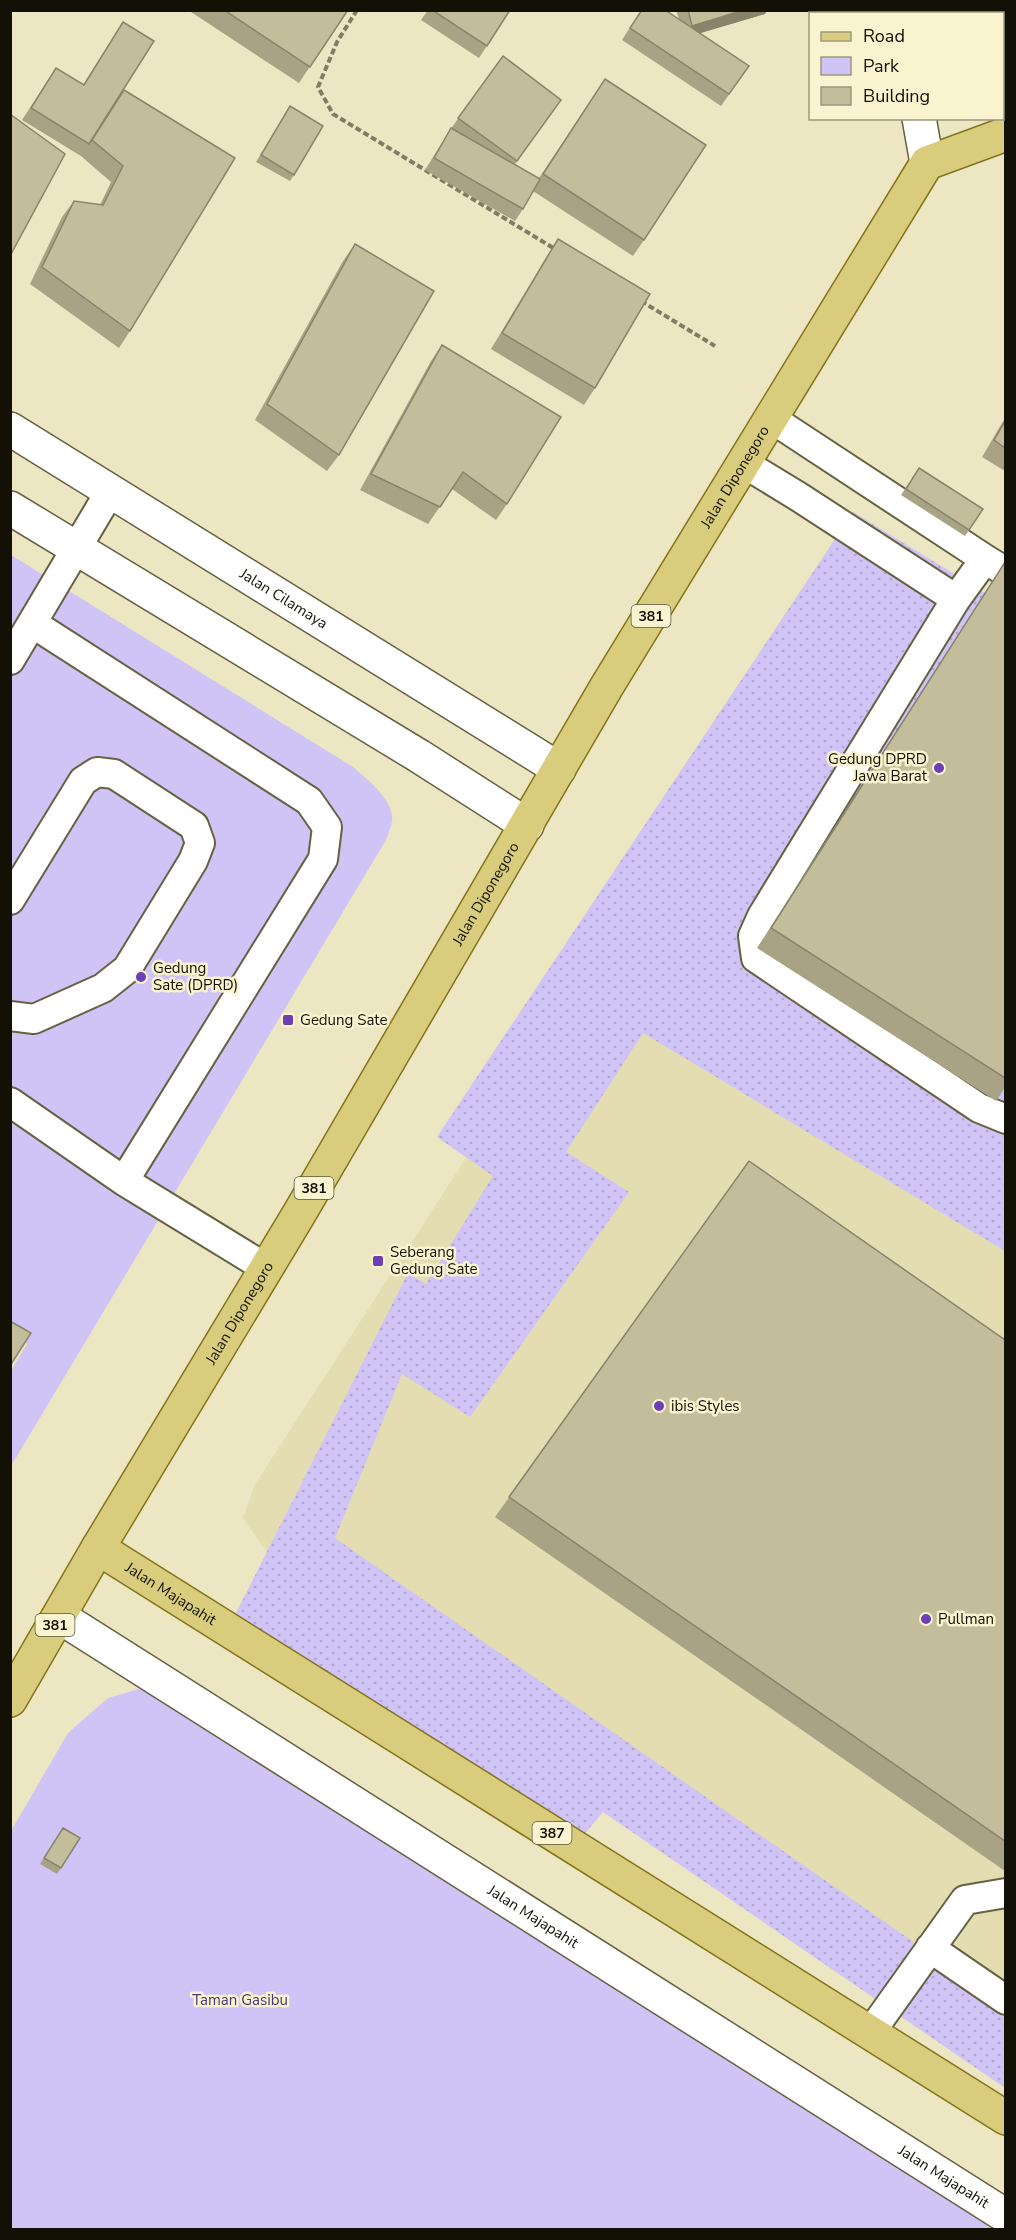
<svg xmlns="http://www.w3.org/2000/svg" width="1016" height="2240" viewBox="0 0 1016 2240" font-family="'Nunito Sans',sans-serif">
<defs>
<pattern id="grass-dots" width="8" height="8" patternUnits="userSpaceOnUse" patternTransform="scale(1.5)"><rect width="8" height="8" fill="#d0c3f5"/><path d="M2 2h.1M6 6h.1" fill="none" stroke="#b2a6d1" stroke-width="1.8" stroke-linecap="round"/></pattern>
</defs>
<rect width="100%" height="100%" fill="#ece6c3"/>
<path fill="#e4ddb2" d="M 614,929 L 1005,1181 L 1005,2054 L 304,1607 L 243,1518 L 254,1486 Z"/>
<path fill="url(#grass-dots)" d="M 853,512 L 1005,605 L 1005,1251 L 643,1033 L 566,1152 L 629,1192 L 470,1417 L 402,1374 L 335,1538 L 1005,2006 L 1005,2088 L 603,1812 L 576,1844 L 234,1617 L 408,1273 L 426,1284 L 493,1176 L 437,1137 Z"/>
<path fill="#d0c3f5" d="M 11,555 L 353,767 C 367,779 395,801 392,821 C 391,828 388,834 386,840 L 11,1466 L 11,1371 L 27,1344 L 10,1333 Z
M 152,1685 L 1005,2230 L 11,2230 L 11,1831 L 68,1733 L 108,1698 Z"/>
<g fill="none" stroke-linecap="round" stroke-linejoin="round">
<g stroke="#666142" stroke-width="32">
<path id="service" d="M 772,419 L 985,559
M 745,464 L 799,497 L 956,599 L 762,916 L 753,936 L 756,958 L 979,1108 L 1006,1119
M 956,599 L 985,559 L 1006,572
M 32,623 L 309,801 L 327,827 L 323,859 L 124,1181
M 10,660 L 111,490
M 10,900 L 83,781 L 97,772 L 114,774 L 194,826 L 200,843 L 193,861 L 127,969 L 103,988 L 34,1019 L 10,1016
M 10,1102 L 124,1181 L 266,1268
M 930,1948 L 1006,2000
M 870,2033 L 965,1900 L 1006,1893"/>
</g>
<g stroke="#666142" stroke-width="36">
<g id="pedestrian">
<path id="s1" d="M 60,1617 L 1006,2216"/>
</g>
</g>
<g stroke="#666142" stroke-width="36">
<g id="tertiary">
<path d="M 899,10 L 900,14"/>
<path d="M 919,118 L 927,163"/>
<path id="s2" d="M 10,429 L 559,769"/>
<path d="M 10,508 L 419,756 L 527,825"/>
</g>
</g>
<g stroke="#83741b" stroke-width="36">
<g id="primary">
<path id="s3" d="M 98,1548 L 1006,2118"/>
<path id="s4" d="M 10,1700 L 98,1548 L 299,1214 L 607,686 L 927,163 L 1006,134"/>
</g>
</g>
<path stroke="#817d65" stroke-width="4" stroke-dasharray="6 3" stroke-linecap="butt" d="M 357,10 L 337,42 L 318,87 L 333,114 L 555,249
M 641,301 L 715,346"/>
<use href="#service" stroke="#fff" stroke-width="28"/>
<use href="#pedestrian" stroke="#fff" stroke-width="33"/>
<use href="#tertiary" stroke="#fff" stroke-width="33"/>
<use href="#primary" stroke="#d9cc7d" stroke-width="33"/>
</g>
<path fill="#a8a385" d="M 188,10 L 348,10 L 299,83 Z
M 428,10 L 510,10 L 479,58 L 421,20 Z
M 641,10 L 665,10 L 679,19 L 676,10 L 767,10 L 765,14 L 699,33 L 749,66 L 721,106 L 622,40 Z
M 123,22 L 121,94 L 130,331 L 119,348 L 30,284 L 62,217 L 74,201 L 100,205 L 111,182 L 81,156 L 22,120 L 56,68 L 83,85 Z
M 503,56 L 561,100 L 515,164 L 539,178 L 605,79 L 644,240 L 633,256 L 533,191 L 523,209 L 515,221 L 425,170 L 450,130 Z
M 290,106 L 294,175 L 290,181 L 256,162 Z
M 558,239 L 595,388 L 584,405 L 491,349 L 547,256 Z
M 355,244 L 339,455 L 327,471 L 255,420 L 343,261 Z
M 442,345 L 507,504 L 496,520 L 452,489 L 428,524 L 360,490 L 431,361 Z
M 1005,418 L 1005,471 L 982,457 Z
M 919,468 L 983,509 L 965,536 L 901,495 Z
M 1005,562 L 1005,1087 L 996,1101 L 757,948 L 993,580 Z
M 749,1161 L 1005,1340 L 1005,1871 L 495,1517 Z
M 59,1835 L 61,1868 L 57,1874 L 40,1864 Z"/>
<path fill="#88846c" d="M 744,10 L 767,10 L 765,14 L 684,38 L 692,26 Z"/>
<path fill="#c3bd9b" stroke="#88846c" stroke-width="1.5" d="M 224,10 L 348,10 L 310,67 Z
M 432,10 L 510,10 L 487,46 Z
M 642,10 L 665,10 L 749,66 L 729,94 L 630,28 Z
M 688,10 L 744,10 L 692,26 Z
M 123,22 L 154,41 L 89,144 L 31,108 L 56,68 L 84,85 Z
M 503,56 L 561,100 L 517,161 L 458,118 Z
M 605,79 L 706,145 L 644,240 L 543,174 Z
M 124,90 L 235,158 L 130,331 L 42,267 L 74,201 L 103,205 L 123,166 L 92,140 Z
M 290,106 L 323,126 L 294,175 L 261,155 Z
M 10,114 L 65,154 L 10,256 Z
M 451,128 L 540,179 L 523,209 L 434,158 Z
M 558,239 L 650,294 L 595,388 L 502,333 Z
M 355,244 L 434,291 L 339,455 L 267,404 Z
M 442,345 L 561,417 L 507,504 L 463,472 L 440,507 L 371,474 Z
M 1005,421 L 1005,448 L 994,440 Z
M 919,468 L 983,509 L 969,530 L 906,489 Z
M 1005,562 L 1005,1078 L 771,928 Z
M 749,1161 L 1005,1340 L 1005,1841 L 509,1497 Z
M 10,1321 L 31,1333 L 10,1366 Z
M 63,1828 L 80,1838 L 61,1868 L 44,1858 Z"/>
<g fill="#6d3eb6" stroke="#f9f3d0" stroke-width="2">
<circle cx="939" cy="768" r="6"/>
<circle cx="141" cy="977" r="6"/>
<rect x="282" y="1014" width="12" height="12" rx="3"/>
<rect x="372" y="1255" width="12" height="12" rx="3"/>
<circle cx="659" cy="1406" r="6"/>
<circle cx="926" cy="1619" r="6"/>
</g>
<g text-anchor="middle" stroke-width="5" stroke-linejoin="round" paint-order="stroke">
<g fill="#f9f3d0" stroke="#585442" stroke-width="1.5">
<rect x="631.5" y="605" width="39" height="22" rx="4.5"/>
<rect x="294.5" y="1177" width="39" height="22" rx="4.5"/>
<rect x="35.5" y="1614" width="39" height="22" rx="4.5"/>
<rect x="532.5" y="1822" width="39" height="22" rx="4.5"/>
</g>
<g font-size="14" font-weight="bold" fill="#131005">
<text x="651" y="621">381</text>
<text x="314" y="1193">381</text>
<text x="55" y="1630">381</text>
<text x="552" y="1838">387</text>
</g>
<g font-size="15" fill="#131005" stroke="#f9f3d0">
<text dy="5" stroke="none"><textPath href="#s4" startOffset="1422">Jalan Diponegoro</textPath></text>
<text dy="5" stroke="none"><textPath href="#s2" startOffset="322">Jalan Cilamaya</textPath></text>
<text dy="5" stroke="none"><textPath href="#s4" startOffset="936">Jalan Diponegoro</textPath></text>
<text dy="5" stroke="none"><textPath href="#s4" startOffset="450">Jalan Diponegoro</textPath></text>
<text dy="5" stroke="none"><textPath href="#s3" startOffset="86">Jalan Majapahit</textPath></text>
<text dy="5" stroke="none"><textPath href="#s1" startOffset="560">Jalan Majapahit</textPath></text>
<text dy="5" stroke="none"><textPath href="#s1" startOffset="1046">Jalan Majapahit</textPath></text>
</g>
<g font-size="15" fill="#131005" stroke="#f9f3d0" text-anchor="start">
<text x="927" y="764" text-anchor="end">Gedung DPRD<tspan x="927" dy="17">Jawa Barat</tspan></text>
<text x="153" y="973">Gedung<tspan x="153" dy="17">Sate (DPRD)</tspan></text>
<text x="300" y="1025">Gedung Sate</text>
<text x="390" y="1257">Seberang<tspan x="390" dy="17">Gedung Sate</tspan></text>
<text x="671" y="1411">ibis Styles</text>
<text x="938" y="1624">Pullman</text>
</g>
<g font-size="15" fill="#4d3776" stroke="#f9f3d0">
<text x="240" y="2005">Taman Gasibu</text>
</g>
</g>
<rect width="1016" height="2240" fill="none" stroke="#131005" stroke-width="24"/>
<rect x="809" y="12" width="195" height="108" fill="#f9f3d0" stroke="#9d987f" stroke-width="1.5"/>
<rect x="821" y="32" width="30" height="9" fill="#d9cc7d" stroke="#9d987f" stroke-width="1.5"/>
<text x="863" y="42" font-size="18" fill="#131005">Road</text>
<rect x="821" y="57" width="30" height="18" fill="#d0c3f5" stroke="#9d987f" stroke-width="1.5"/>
<text x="863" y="72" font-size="18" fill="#131005">Park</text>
<rect x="821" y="87" width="30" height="18" fill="#c3bd9b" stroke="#9d987f" stroke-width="1.5"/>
<text x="863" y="102" font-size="18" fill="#131005">Building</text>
</svg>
